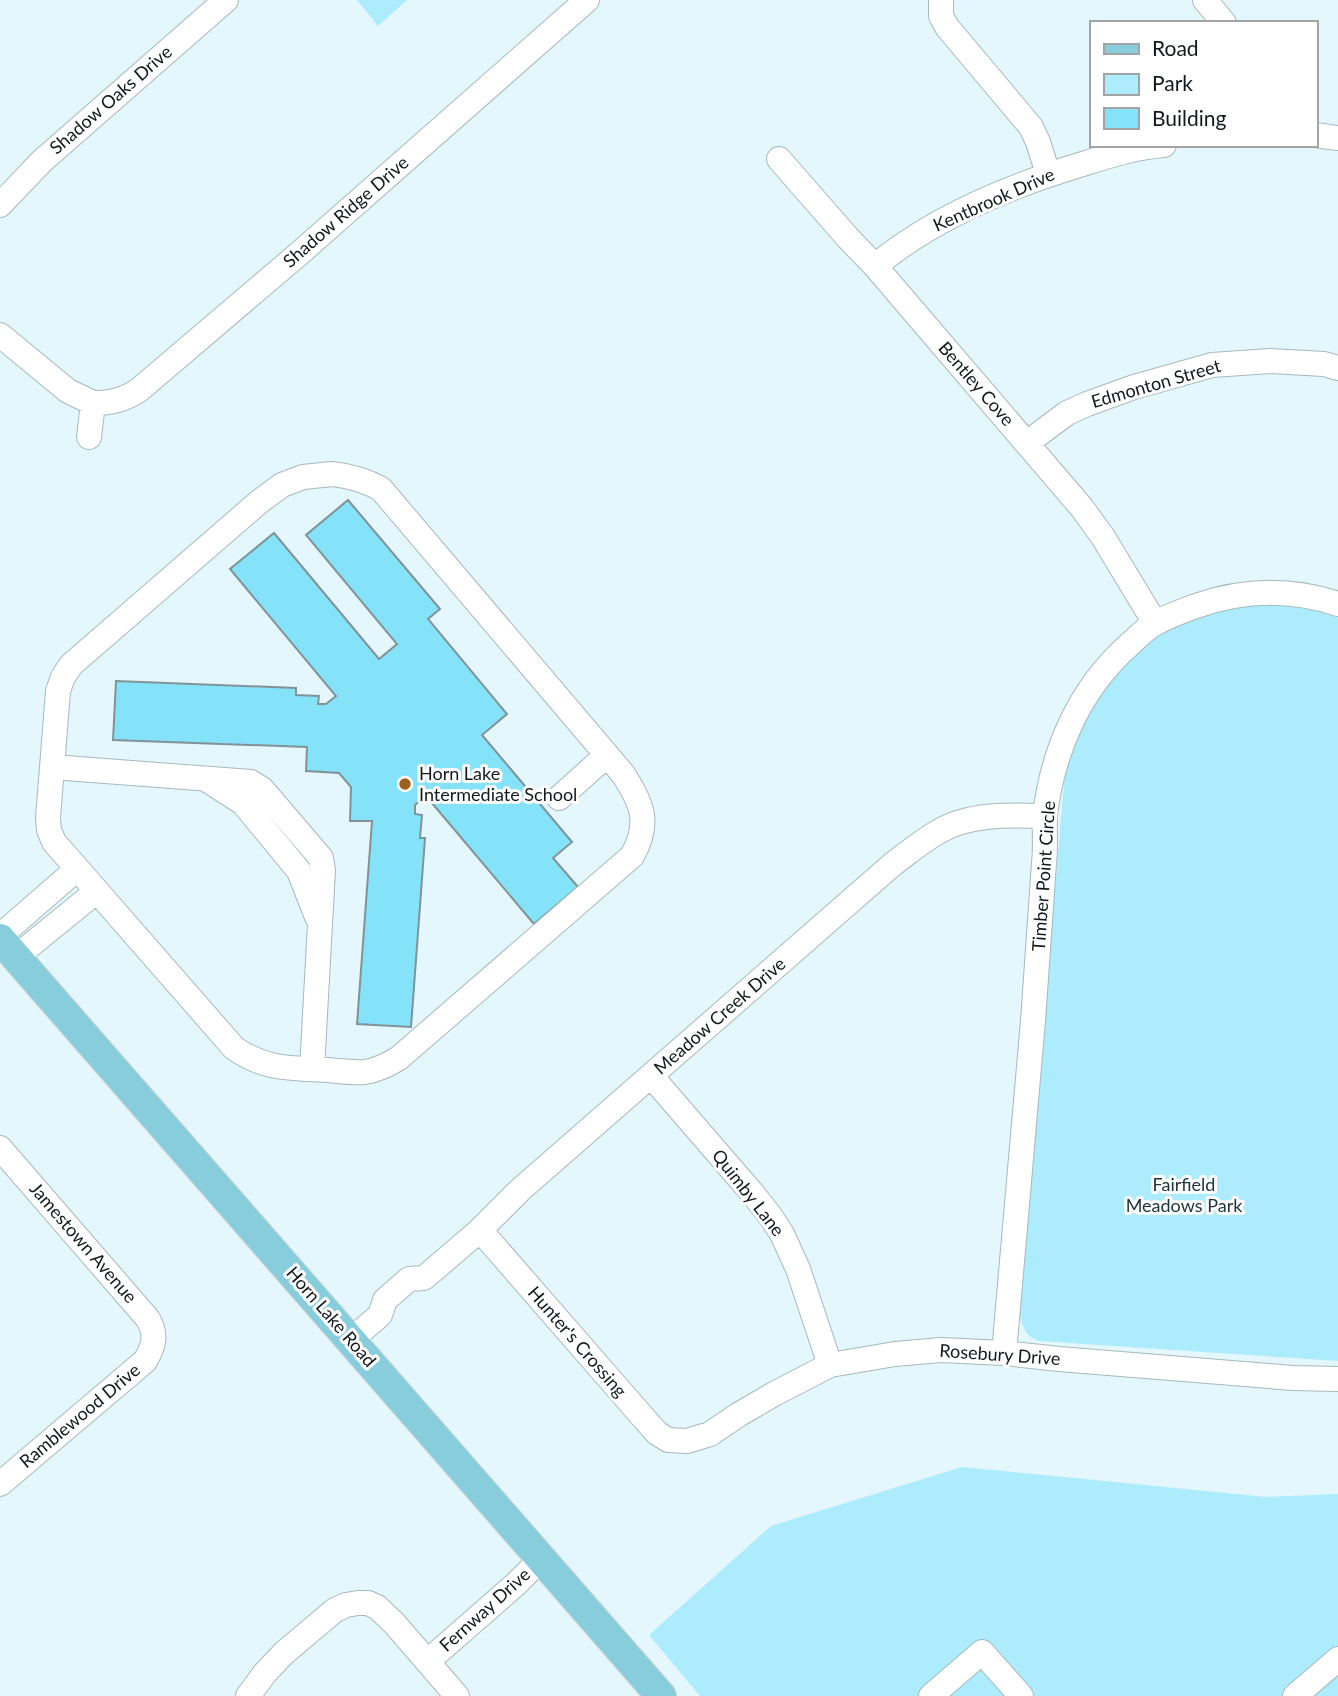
<svg xmlns="http://www.w3.org/2000/svg" width="1338" height="1696" viewBox="0 0 1338 1696" font-family="Lato,sans-serif">
<rect width="100%" height="100%" fill="#e4f7fc"/>
<path fill="#acecfc" d="M 357,0 L 407,0 L 378,26 Z
M 1268,601 L 1323,611 L 1338,617 L 1338,1361 L 1039,1341 C 1024,1335 1024,1328 1019,1314 L 1066,760 L 1080,718 L 1142,642 L 1189,616 Z
M 962,1467 L 1266,1497 L 1338,1494 L 1338,1696 L 700,1696 L 649,1635 L 771,1526 Z"/>
<path fill="#85e3f9" stroke="#819397" stroke-width="2" d="M 348,500 L 440,609 L 428,619 L 507,714 L 482,735 L 572,842 L 553,858 L 578,887 L 534,924 L 426,796 L 415,805 L 415,814 L 422,815 L 420,838 L 425,838 L 411,1027 L 357,1024 L 372,821 L 350,821 L 351,787 L 339,773 L 306,771 L 307,747 L 113,740 L 116,681 L 296,688 L 296,695 L 319,696 L 318,704 L 326,704 L 336,696 L 230,569 L 274,533 L 379,659 L 397,644 L 306,535 Z"/>
<g fill="none" stroke-linecap="round" stroke-linejoin="round">
<g stroke="#a6b9bd" stroke-width="26">
<path id="minor" d="M 941,0 L 941,16 L 947,27 L 1031,127 L 1038,142 L 1048,174
M 1205,0 L 1224,23
M 1315,135 L 1338,138
M 779,159 L 848,238 L 875,266 L 1082,508 L 1103,537 L 1155,623
M 0,205 L 42,161 L 226,0
M 875,266 C 934,217 1012,185 1086,163 C 1111,155 1137,147 1164,145
M 0,335 L 68,391 L 93,403
M 89,437 L 93,403 C 111,403 124,400 139,390 L 301,252 L 587,0
M 1027,443 L 1067,413 L 1087,404 L 1134,387 L 1212,365 L 1270,361 L 1324,364 L 1338,368
M 332,474 C 351,476 365,480 381,489 L 623,774 C 642,803 651,823 632,856 L 399,1058 C 388,1065 378,1070 365,1072 C 353,1073 339,1071 327,1070 C 291,1068 265,1070 234,1048 L 54,842 L 49,830 L 48,818 L 58,691 L 63,677 L 71,665 L 259,502 L 282,485 L 303,477 Z
M 52,767 L 251,782 L 262,789 L 321,858 L 323,870 L 312,1069
M 207,780 L 243,803 L 299,871 L 317,917
M 559,798 L 607,755
M 0,936 L 77,869
M 16,957 L 97,891
M 652,1077 L 753,1194 L 771,1217 L 782,1234 L 798,1269 L 830,1365
M 0,1148 L 148,1319 C 157,1335 154,1346 145,1361 L 0,1484
M 480,1230 L 641,1415 L 657,1433 L 668,1440 L 687,1441 L 710,1434 L 738,1415 L 774,1394 L 830,1365 L 895,1354 L 941,1350 L 1004,1353 L 1059,1359 L 1293,1378 L 1338,1379
M 351,1340 L 380,1315 L 385,1300 L 409,1279 L 424,1278 L 480,1230 L 520,1190 L 893,864 C 908,853 922,841 938,832 C 969,813 1010,815 1045,816
M 1004,1353 C 1014,1242 1023,1131 1033,1021 C 1037,968 1040,915 1044,863 C 1046,847 1044,831 1045,815 C 1053,749 1080,688 1130,644 C 1138,637 1145,629 1154,624 C 1166,617 1180,612 1193,607 C 1240,590 1290,588 1338,604
M 428,1661 L 516,1584 L 541,1559
M 248,1696 L 265,1673 L 284,1653 L 335,1610 L 346,1605 L 358,1603 L 368,1603 L 377,1607 L 394,1623 L 457,1696
M 931,1696 L 982,1652 L 1021,1696
M 1295,1696 L 1338,1659"/>
</g>
<g stroke="#d5d6d6" stroke-width="32">
<path id="major" d="M 0,939 L 661,1696"/>
</g>
<use href="#minor" stroke="#fff" stroke-width="24"/>
<use href="#major" stroke="#87cddc" stroke-width="30"/>
</g>
<circle fill="#9a601e" stroke="#fff" stroke-width="2.5" cx="405" cy="784" r="7"/>
<g text-anchor="middle" stroke-width="6" stroke-linejoin="round" paint-order="stroke">
<g font-size="18" fill="#13191b" stroke="#fff">
<text transform="translate(111 100) rotate(-41)" y="6">Shadow Oaks Drive</text>
<text transform="translate(994 200) rotate(-24)" y="6">Kentbrook Drive</text>
<text transform="translate(346 212) rotate(-41)" y="6">Shadow Ridge Drive</text>
<text transform="translate(976 384) rotate(49)" y="6">Bentley Cove</text>
<text transform="translate(1156 384) rotate(-16)" y="6">Edmonton Street</text>
<text transform="translate(1044 876) rotate(-86)" y="6">Timber Point Circle</text>
<text transform="translate(720 1016) rotate(-41)" y="6">Meadow Creek Drive</text>
<text transform="translate(748 1193) rotate(52)" y="6">Quimby Lane</text>
<text transform="translate(83 1243) rotate(49)" y="6">Jamestown Avenue</text>
<text transform="translate(331 1317) rotate(49)" y="6">Horn Lake Road</text>
<text transform="translate(577 1342) rotate(49)" y="6">Hunter's Crossing</text>
<text transform="translate(1000 1355) rotate(4)" y="6">Rosebury Drive</text>
<text transform="translate(80 1416) rotate(-40)" y="6">Ramblewood Drive</text>
<text transform="translate(485 1610) rotate(-42)" y="6">Fernway Drive</text>
</g>
<g font-size="18" fill="#13191b" stroke="#fff" text-anchor="start">
<text x="419" y="780">Horn Lake<tspan x="419" dy="21">Intermediate School</tspan></text>
</g>
<g font-size="18" fill="#20363c" stroke="#fff">
<text x="1184" y="1191">Fairfield<tspan x="1184" dy="21">Meadows Park</tspan></text>
</g>
</g>
<rect x="1090" y="21" width="228" height="126" fill="#ffffff" stroke="#a1a3a4" stroke-width="2"/>
<rect x="1104" y="44" width="35" height="10" fill="#87cddc" stroke="#a1a3a4" stroke-width="2"/>
<text x="1152" y="56" font-size="21" fill="#13191b">Road</text>
<rect x="1104" y="74" width="35" height="21" fill="#acecfc" stroke="#a1a3a4" stroke-width="2"/>
<text x="1152" y="91" font-size="21" fill="#13191b">Park</text>
<rect x="1104" y="108" width="35" height="21" fill="#85e3f9" stroke="#a1a3a4" stroke-width="2"/>
<text x="1152" y="126" font-size="21" fill="#13191b">Building</text>
</svg>
